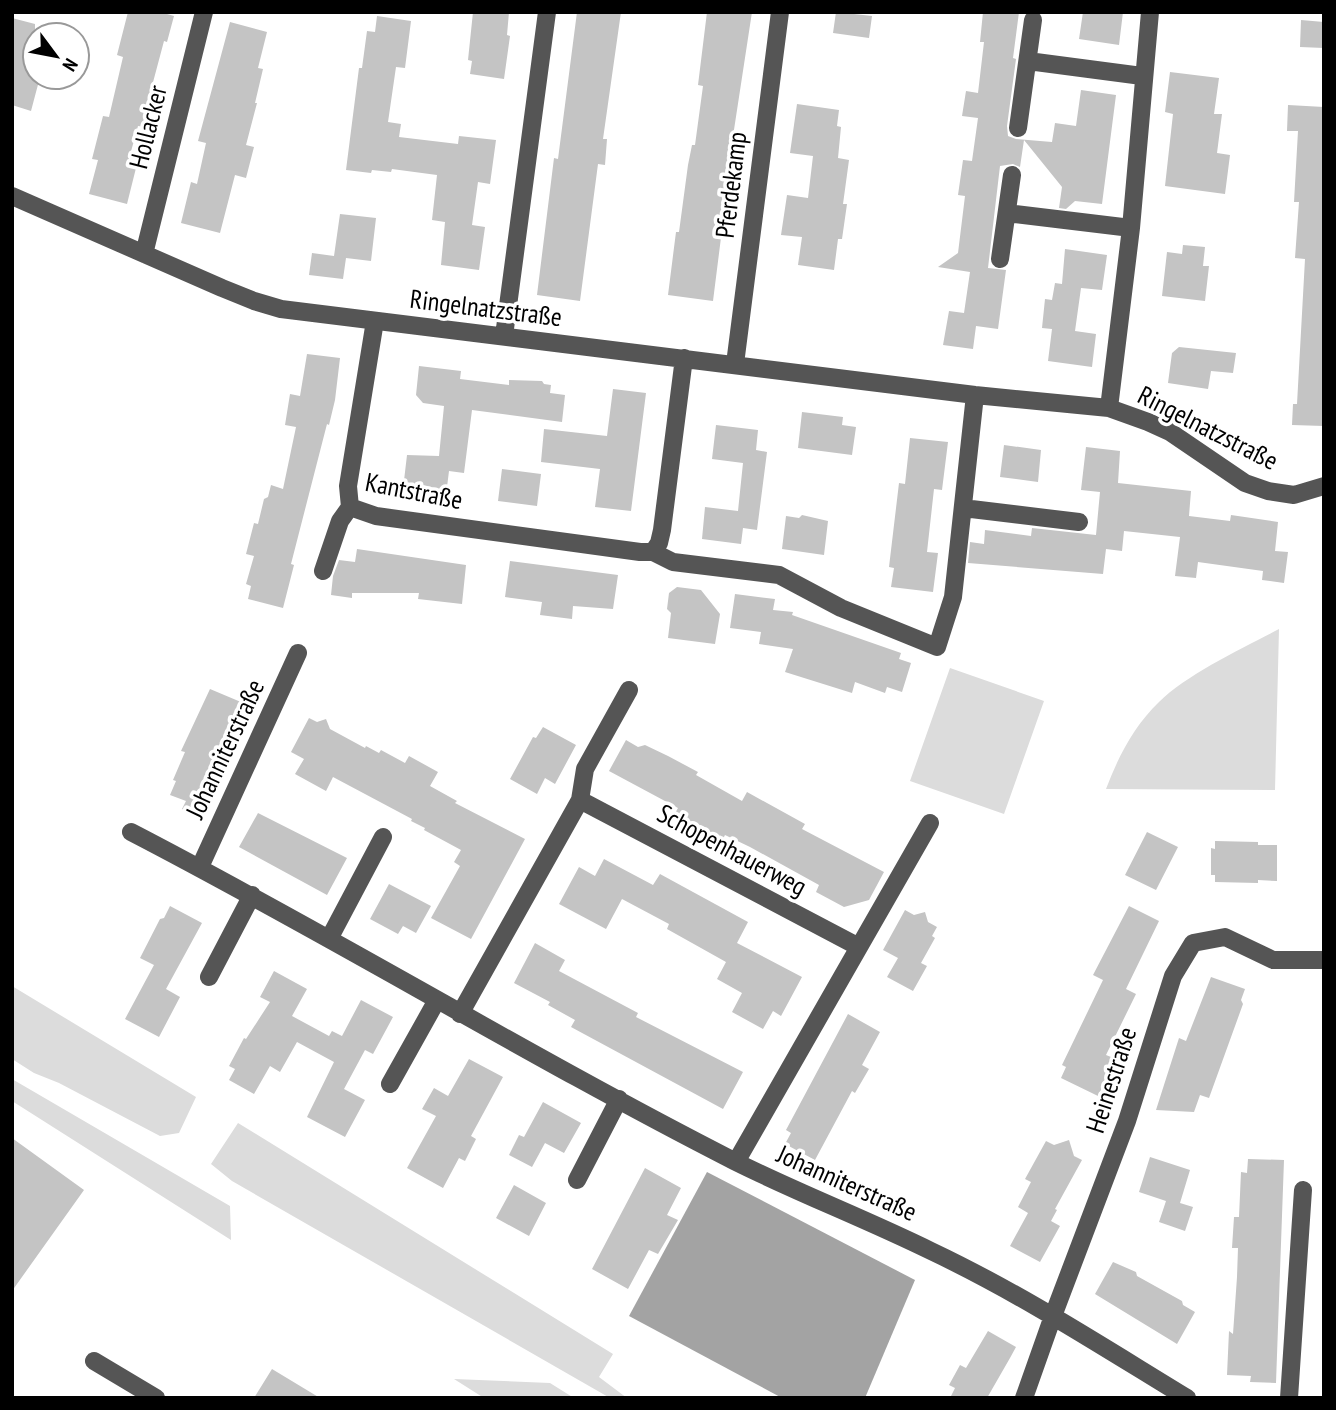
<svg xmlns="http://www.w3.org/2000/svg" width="1336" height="1410" viewBox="0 0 1336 1410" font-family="'PT Sans Narrow',sans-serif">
<rect width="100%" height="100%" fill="#fff"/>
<path fill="#dcdcdc" d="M 1279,629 L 1275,790 L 1106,789 C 1118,757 1134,726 1159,702 C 1187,674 1243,648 1279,629 Z
M 950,668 L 1044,701 L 1004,814 L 910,781 Z
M 12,986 L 196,1097 L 179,1133 L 160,1136 L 59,1083 L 34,1073 L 12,1059 Z
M 12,1079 L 230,1206 L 231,1240 L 12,1101 Z
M 238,1123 L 613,1354 L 599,1377 L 627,1398 L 610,1398 L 232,1181 L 211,1164 Z
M 454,1379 L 550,1383 L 574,1398 L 484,1398 Z"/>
<path fill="#a3a3a3" d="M 707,1172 L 915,1280 L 865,1398 L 782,1398 L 629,1316 Z"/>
<path fill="#c4c4c4" d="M 128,12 L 160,12 L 174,16 L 167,42 L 164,41 L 152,86 L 154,86 L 151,102 L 154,108 L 148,112 L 145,127 L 138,126 L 127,166 L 136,168 L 127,204 L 89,194 L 98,160 L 92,159 L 103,116 L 109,117 L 123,57 L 117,55 Z
M 473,12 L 509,12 L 507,35 L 510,36 L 504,79 L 470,74 L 472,61 L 468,60 Z
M 577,12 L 621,12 L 603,139 L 607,139 L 605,165 L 598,164 L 580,301 L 537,295 L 554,158 L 558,159 Z
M 707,12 L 752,12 L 726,182 L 728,182 L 713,301 L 668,295 L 676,232 L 679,232 L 688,165 L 692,145 L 695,145 L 703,86 L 698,85 Z
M 836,12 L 872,16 L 869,38 L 833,33 Z
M 983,12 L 1019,12 L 1013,58 L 1016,59 L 1007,126 L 1008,136 L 1016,139 L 1052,142 L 1055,123 L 1076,126 L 1081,90 L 1116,95 L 1102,204 L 1075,201 L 1066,209 L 1059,208 L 1062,187 L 1024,140 L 1020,167 L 1013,164 L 1000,166 L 988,268 L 1006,270 L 998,329 L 976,326 L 973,349 L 943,345 L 949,311 L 964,313 L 970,272 L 938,267 L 958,253 L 965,196 L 958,195 L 963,160 L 972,161 L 978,118 L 962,116 L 966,91 L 978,93 L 984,42 L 980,42 Z
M 1083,12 L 1123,12 L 1119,45 L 1079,39 Z
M 377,16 L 411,21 L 405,68 L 396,67 L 388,122 L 401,124 L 399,137 L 458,144 L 459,136 L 496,140 L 490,184 L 478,182 L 472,225 L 485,227 L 479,270 L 441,265 L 445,222 L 432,220 L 437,175 L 392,169 L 391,172 L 372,170 L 371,173 L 346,170 L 359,68 L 362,68 L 367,31 L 375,32 Z
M 12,18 L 35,24 L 35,77 L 40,77 L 31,111 L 12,105 Z
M 1301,20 L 1324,22 L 1324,48 L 1300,47 Z
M 230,22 L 267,32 L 258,68 L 263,69 L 255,103 L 257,103 L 246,145 L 254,147 L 246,178 L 235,175 L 220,233 L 181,223 L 191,182 L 197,184 L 206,143 L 198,141 Z
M 1170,72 L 1219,78 L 1214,114 L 1222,114 L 1217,153 L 1230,155 L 1225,194 L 1165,186 L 1173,114 L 1165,112 Z
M 797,104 L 839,110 L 837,126 L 841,127 L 838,158 L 849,160 L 843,204 L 847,204 L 842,239 L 838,239 L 834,270 L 798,265 L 802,237 L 781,235 L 787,195 L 808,198 L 813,156 L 790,153 Z
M 1288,105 L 1324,107 L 1324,426 L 1292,425 L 1293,404 L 1297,404 L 1305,259 L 1295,258 L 1299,202 L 1294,202 L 1298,131 L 1287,131 Z
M 340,214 L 376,218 L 371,261 L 346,258 L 343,279 L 309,275 L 312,253 L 334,256 Z
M 1183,245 L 1205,247 L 1203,266 L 1209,266 L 1205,301 L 1162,296 L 1167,252 L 1182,254 Z
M 1065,249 L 1107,255 L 1102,290 L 1081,288 L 1075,331 L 1096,334 L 1092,367 L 1048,361 L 1052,329 L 1042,328 L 1045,299 L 1052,300 L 1055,283 L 1062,284 Z
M 1179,347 L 1236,353 L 1233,373 L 1211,371 L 1208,389 L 1168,383 L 1172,353 Z
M 307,354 L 340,358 L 335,400 L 329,425 L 327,424 L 291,564 L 294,565 L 283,608 L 248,599 L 251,586 L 246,584 L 254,556 L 246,554 L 254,523 L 258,524 L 264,499 L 268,497 L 271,485 L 283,489 L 296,427 L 285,425 L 290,394 L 300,396 Z
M 419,366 L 461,371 L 460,379 L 509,385 L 509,380 L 542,381 L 544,384 L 551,385 L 550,393 L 565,395 L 562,422 L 472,410 L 464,473 L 449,471 L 446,495 L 403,489 L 407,455 L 439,456 L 444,406 L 423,403 L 416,395 Z
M 613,389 L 646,393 L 631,511 L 595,507 L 600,469 L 541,462 L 544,429 L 607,436 Z
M 802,412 L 843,417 L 842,425 L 856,427 L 852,455 L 798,448 Z
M 716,425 L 758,430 L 756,450 L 767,452 L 757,530 L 743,528 L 741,544 L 702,539 L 705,507 L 738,511 L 743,463 L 712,459 Z
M 910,438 L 948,442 L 942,490 L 934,489 L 927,552 L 938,553 L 933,592 L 891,587 L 894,568 L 889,567 L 899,483 L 905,484 Z
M 1004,445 L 1041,450 L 1038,482 L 1000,477 Z
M 1086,447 L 1120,451 L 1118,483 L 1191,491 L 1189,516 L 1230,521 L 1231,515 L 1278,522 L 1275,551 L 1288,552 L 1284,583 L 1262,580 L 1263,571 L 1198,562 L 1196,578 L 1175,576 L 1180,537 L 1124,531 L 1122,551 L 1106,549 L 1103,574 L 968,563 L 970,542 L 984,544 L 985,530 L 1031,536 L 1032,528 L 1096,535 L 1100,492 L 1081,490 Z
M 502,469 L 541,474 L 537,506 L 498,501 Z
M 802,515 L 828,521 L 824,555 L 782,549 L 786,516 L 799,518 Z
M 357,549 L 466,565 L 462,604 L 418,599 L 419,593 L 352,593 L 352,598 L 331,595 L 333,576 L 339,560 L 355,562 Z
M 510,561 L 618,575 L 613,609 L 573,606 L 572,619 L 540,615 L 542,602 L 505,597 Z
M 677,587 L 701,590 L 720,614 L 715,644 L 668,638 L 671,613 L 667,609 L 669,593 Z
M 735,594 L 775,599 L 773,610 L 793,612 L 792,615 L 901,653 L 899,659 L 911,663 L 902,692 L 887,687 L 885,693 L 855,682 L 852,693 L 785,672 L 793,649 L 759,644 L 761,632 L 730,628 Z
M 210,689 L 248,705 L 202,818 L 182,809 L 186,801 L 170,795 L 176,781 L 173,780 L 185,752 L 181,751 Z
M 309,718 L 317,722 L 326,719 L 330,729 L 365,748 L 366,746 L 379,753 L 381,750 L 405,763 L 409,756 L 438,772 L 430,786 L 457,801 L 455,803 L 525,839 L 471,939 L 431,918 L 460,866 L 454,862 L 461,850 L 424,830 L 425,828 L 411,821 L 412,819 L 333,777 L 326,791 L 295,774 L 304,759 L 291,752 Z
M 543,727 L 576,745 L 555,784 L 545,778 L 537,794 L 510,779 L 533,737 L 536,738 Z
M 626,740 L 638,747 L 645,745 L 668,756 L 698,772 L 696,775 L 742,801 L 747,792 L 805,824 L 802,829 L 884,872 L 869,900 L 844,907 L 816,892 L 819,885 L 750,847 L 725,835 L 722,841 L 674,815 L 678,808 L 609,771 Z
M 258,813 L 347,858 L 327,895 L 239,847 Z
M 1147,832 L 1178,847 L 1156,890 L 1125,875 Z
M 1215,841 L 1258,842 L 1258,845 L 1277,845 L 1277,881 L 1258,880 L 1258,883 L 1215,882 L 1215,875 L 1211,875 L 1211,848 L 1215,849 Z
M 604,859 L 653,885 L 660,874 L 748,922 L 737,943 L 802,977 L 781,1016 L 773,1011 L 763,1029 L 732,1012 L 742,993 L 717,979 L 726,962 L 667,929 L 669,924 L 622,899 L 606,929 L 559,904 L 579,867 L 595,876 Z
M 389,884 L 431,906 L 416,933 L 403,926 L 398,934 L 370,919 Z
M 170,906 L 202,923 L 166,989 L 180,997 L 159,1037 L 125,1019 L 154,965 L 140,958 L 160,919 L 164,918 Z
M 1129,906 L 1159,921 L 1126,989 L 1136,994 L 1106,1055 L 1116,1059 L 1098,1096 L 1061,1078 L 1066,1067 L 1062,1065 L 1103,980 L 1093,975 Z
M 905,910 L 914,915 L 925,912 L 928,922 L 937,927 L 932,936 L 935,938 L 921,963 L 927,966 L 913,991 L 887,977 L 898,958 L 883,950 Z
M 535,943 L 565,960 L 559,971 L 638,1013 L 636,1017 L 743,1072 L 723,1109 L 571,1027 L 575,1020 L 548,1005 L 550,1002 L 514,983 Z
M 274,971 L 307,989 L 292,1016 L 329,1036 L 332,1031 L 342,1036 L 361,1000 L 393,1017 L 373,1054 L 365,1050 L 344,1089 L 365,1100 L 345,1137 L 307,1117 L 334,1062 L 297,1042 L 280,1072 L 270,1066 L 254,1094 L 229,1080 L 235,1069 L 229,1066 L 244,1038 L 246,1039 L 270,1002 L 260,997 Z
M 1211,977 L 1245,989 L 1241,1000 L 1243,1004 L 1209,1098 L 1200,1095 L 1194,1112 L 1156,1110 L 1179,1038 L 1186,1041 Z
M 848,1014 L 880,1032 L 862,1065 L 869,1069 L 855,1093 L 852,1091 L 815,1160 L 785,1144 L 791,1133 L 786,1130 Z
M 469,1059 L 503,1077 L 471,1136 L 476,1139 L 465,1161 L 459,1158 L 443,1188 L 407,1168 L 436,1116 L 422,1109 L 434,1088 L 448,1096 Z
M 543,1102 L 581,1123 L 564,1153 L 545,1143 L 532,1167 L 509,1155 L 519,1135 L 524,1137 Z
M 12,1138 L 84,1190 L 12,1291 Z
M 1069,1140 L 1074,1156 L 1082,1160 L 1055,1209 L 1057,1210 L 1051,1221 L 1060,1226 L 1040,1262 L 1010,1246 L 1028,1213 L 1018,1207 L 1031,1182 L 1025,1179 L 1046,1141 L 1054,1145 Z
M 1150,1157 L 1190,1170 L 1180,1203 L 1193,1207 L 1185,1231 L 1159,1222 L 1166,1201 L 1139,1192 Z
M 1248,1159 L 1284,1160 L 1276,1383 L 1250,1382 L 1251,1376 L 1227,1375 L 1229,1331 L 1233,1334 L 1237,1277 L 1238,1248 L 1232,1248 L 1234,1217 L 1239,1217 L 1241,1172 L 1247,1173 Z
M 645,1168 L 681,1188 L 667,1215 L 678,1220 L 658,1254 L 649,1250 L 628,1289 L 592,1269 Z
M 514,1185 L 546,1203 L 529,1236 L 496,1218 Z
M 1113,1262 L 1136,1272 L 1137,1276 L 1182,1301 L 1183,1305 L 1195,1312 L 1177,1344 L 1095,1294 Z
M 988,1331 L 1016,1347 L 1010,1358 L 987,1398 L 950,1398 L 955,1388 L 949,1385 L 960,1365 L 966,1368 Z
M 272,1369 L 320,1398 L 254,1398 Z"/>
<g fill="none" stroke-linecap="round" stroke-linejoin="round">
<path stroke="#555" stroke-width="18" d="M 1028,61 L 1142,76
M 1018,128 L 1033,20
M 12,196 L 222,288 L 254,301 L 281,309 L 975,395 L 1109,408 L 1148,422 L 1170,432 L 1245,483 L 1268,491 L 1294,495 L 1324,486
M 1007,213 L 1131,228
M 144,254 L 204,12
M 1000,259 L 1012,175
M 375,321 L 348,486 L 350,507 L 376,516 L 640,552 L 653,552 L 659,543 L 662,530 L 684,358
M 504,336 L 547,12
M 735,364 L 780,12
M 1109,408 L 1131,228 L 1150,12
M 963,508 L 1079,522
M 653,552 L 673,562 L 779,575 L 841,608 L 937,647 L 953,597 L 975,395
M 323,571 L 340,521 L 350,507
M 580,800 L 859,947
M 131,832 C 334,937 530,1057 734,1161 C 798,1193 866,1219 931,1251 C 1020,1293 1103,1347 1187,1398
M 200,867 L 298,653
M 329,939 L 383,837
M 209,977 L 252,895
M 460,1014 L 580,800 L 585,769 L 629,690
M 390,1084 L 437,1000
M 736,1162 L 930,823
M 577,1180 L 619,1099
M 94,1361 L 156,1398
M 1024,1398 L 1053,1316 L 1127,1121 L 1173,976 L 1193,943 L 1225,937 L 1273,960 L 1324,960
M 1289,1398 L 1303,1190"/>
</g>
<g text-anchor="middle" stroke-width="7" stroke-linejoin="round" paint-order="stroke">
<g font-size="26" fill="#000" stroke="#fff">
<text transform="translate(148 127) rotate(-76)" y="9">Hollacker</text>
<text transform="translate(731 185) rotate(-83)" y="9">Pferdekamp</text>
<text transform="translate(486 308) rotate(7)" y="9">Ringelnatzstraße</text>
<text transform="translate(1208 428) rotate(27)" y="9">Ringelnatzstraße</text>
<text transform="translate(414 491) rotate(11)" y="9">Kantstraße</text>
<text transform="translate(225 749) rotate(-65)" y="9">Johanniterstraße</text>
<text transform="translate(732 850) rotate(28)" y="9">Schopenhauerweg</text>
<text transform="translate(1111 1080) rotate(-72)" y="9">Heinestraße</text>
<text transform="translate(847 1183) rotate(24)" y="9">Johanniterstraße</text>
</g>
</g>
<rect width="1336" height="1410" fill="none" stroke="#000000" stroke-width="28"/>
<g transform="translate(56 56) rotate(122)"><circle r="33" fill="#ffffff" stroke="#999999" stroke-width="2"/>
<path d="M0-5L12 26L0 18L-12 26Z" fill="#000000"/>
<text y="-10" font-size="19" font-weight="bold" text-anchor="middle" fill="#000000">N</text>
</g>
</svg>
